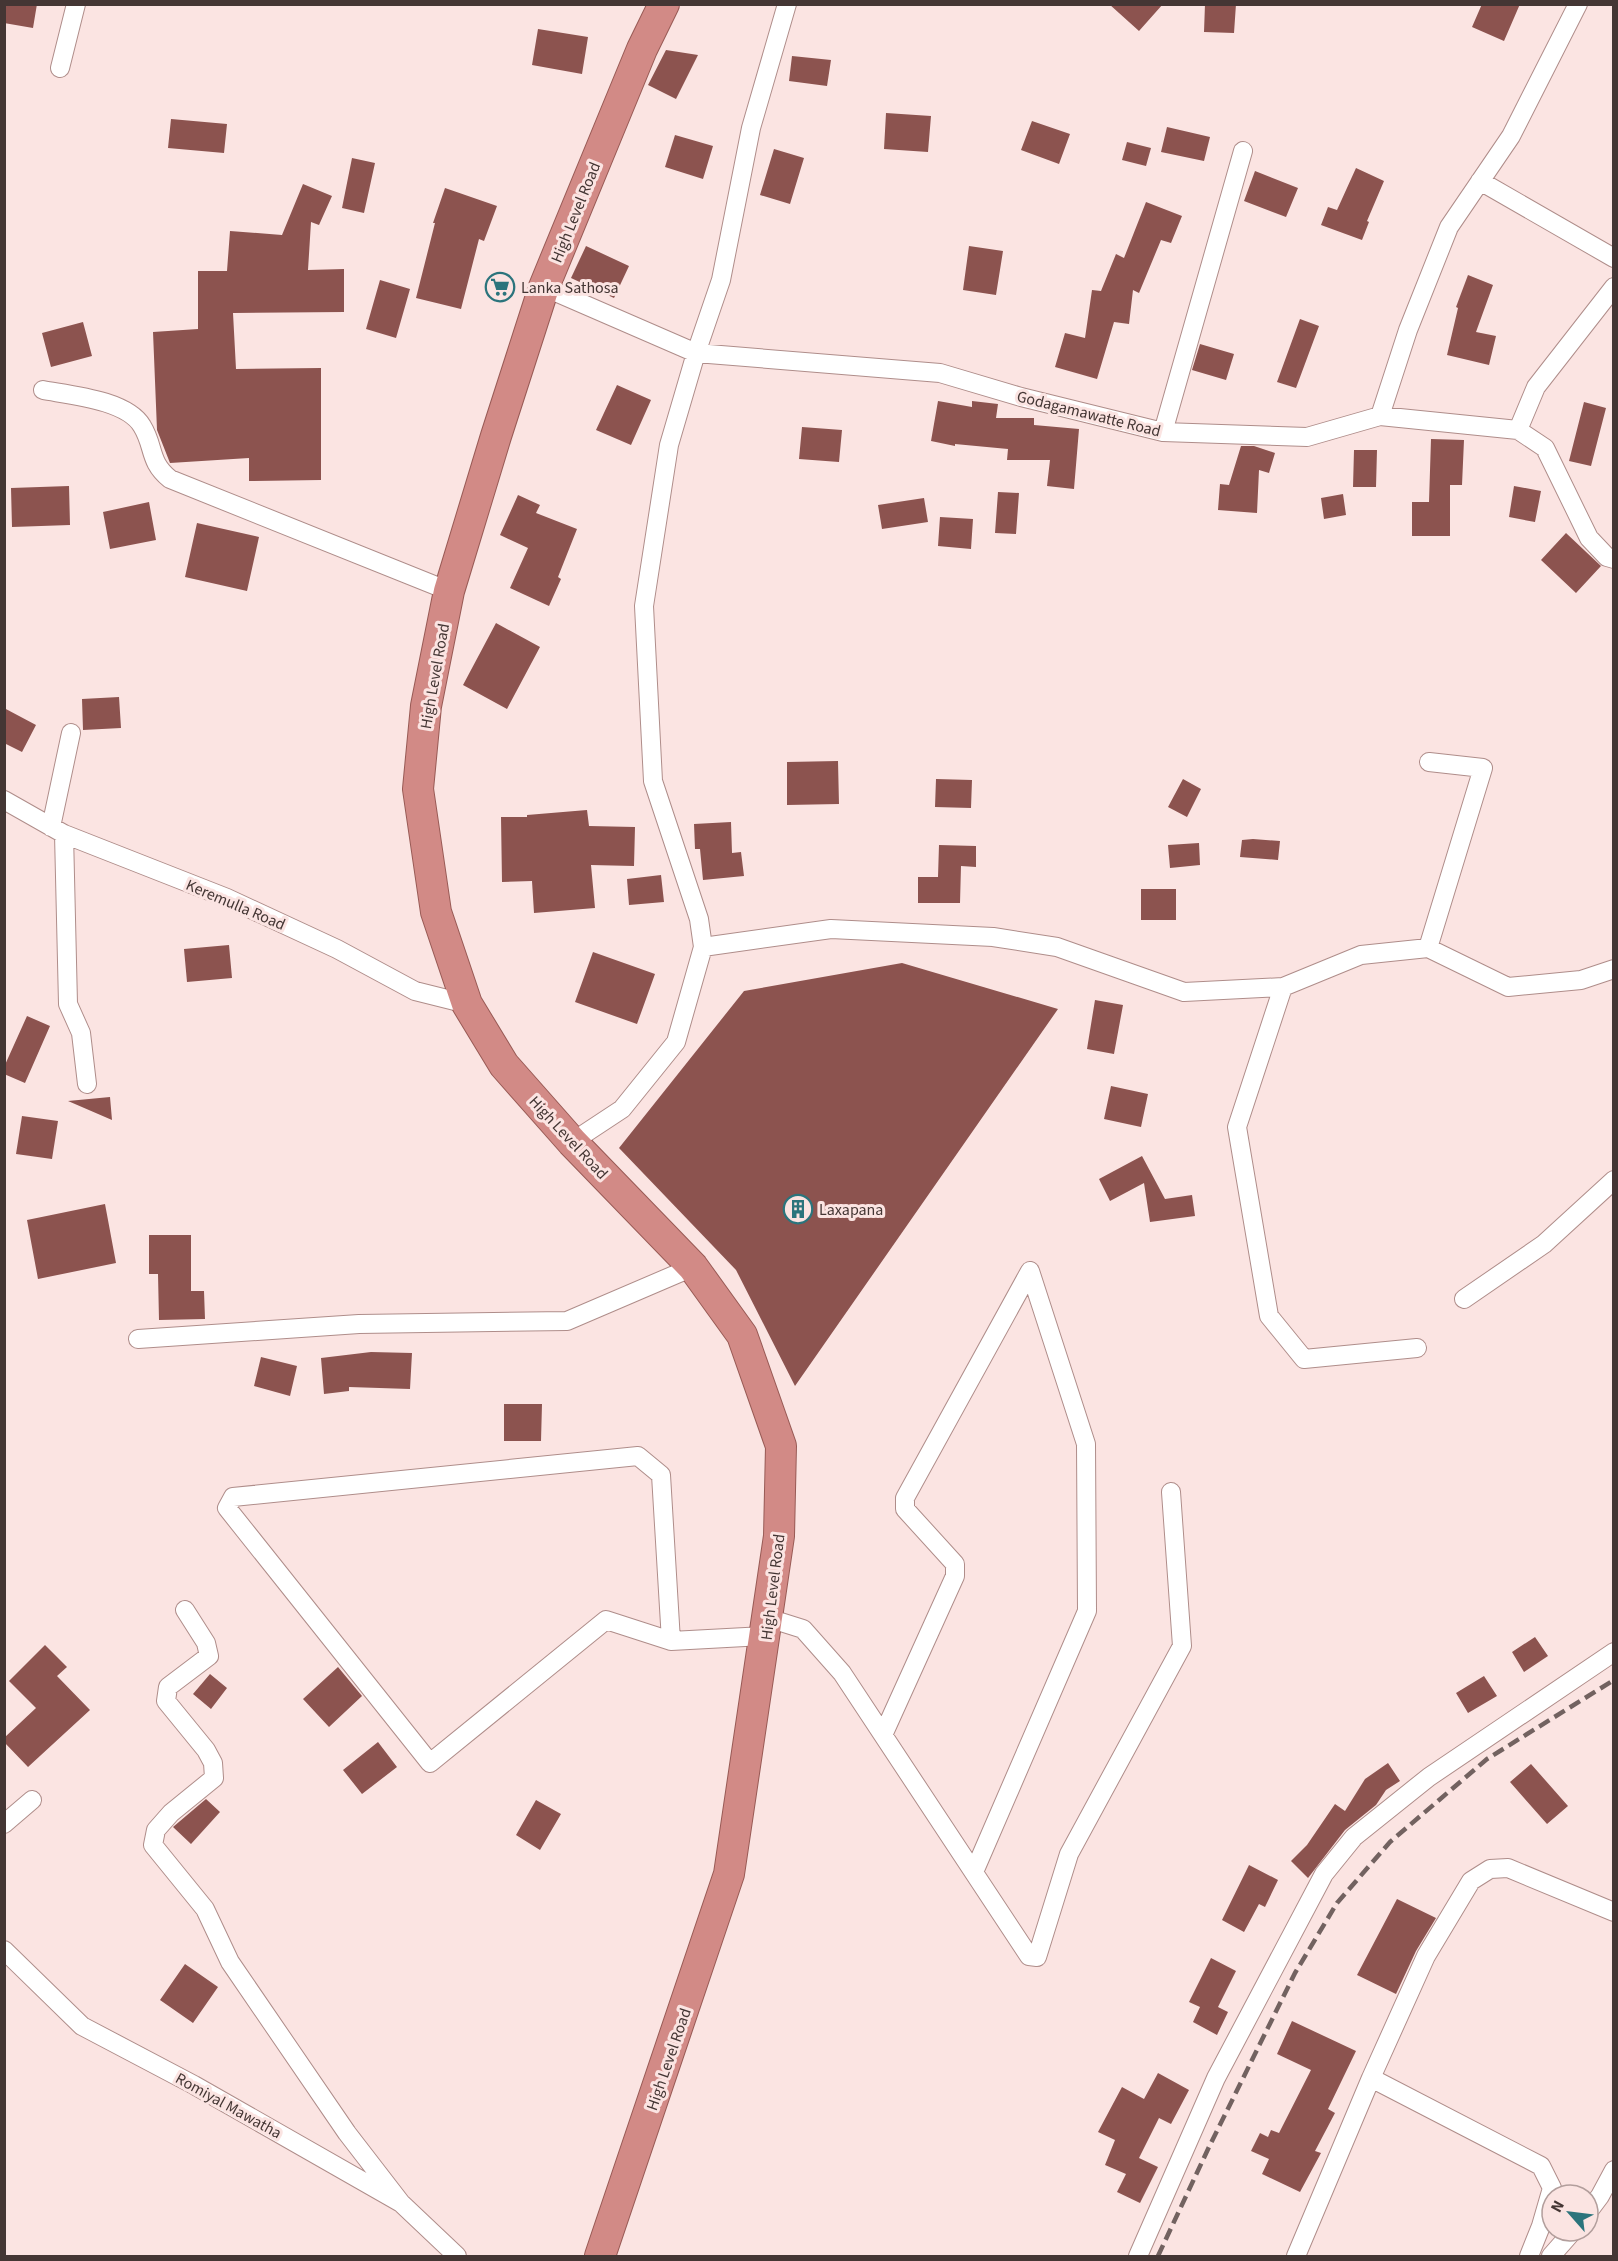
<svg xmlns="http://www.w3.org/2000/svg" width="1618" height="2261" viewBox="0 0 1618 2261" font-family="'Source Sans 3',sans-serif">
<rect width="100%" height="100%" fill="#fbe4e2"/>
<path fill="#8c534f" d="M 4,4 L 37,4 L 33,28 L 4,23 Z
M 1109,4 L 1163,4 L 1139,31 Z
M 1205,4 L 1236,4 L 1234,33 L 1204,32 Z
M 1482,4 L 1520,4 L 1504,41 L 1472,27 Z
M 538,29 L 588,37 L 582,74 L 532,65 Z
M 666,50 L 698,55 L 676,99 L 648,85 Z
M 792,56 L 831,60 L 827,86 L 789,81 Z
M 886,113 L 931,116 L 928,152 L 884,149 Z
M 171,119 L 227,124 L 224,153 L 168,148 Z
M 1032,121 L 1070,134 L 1059,164 L 1021,150 Z
M 1167,127 L 1210,137 L 1204,161 L 1161,152 Z
M 675,135 L 713,146 L 703,179 L 665,167 Z
M 1127,142 L 1151,148 L 1146,166 L 1122,160 Z
M 774,149 L 804,158 L 790,204 L 760,195 Z
M 352,158 L 375,163 L 364,213 L 342,208 Z
M 1356,168 L 1384,181 L 1367,221 L 1369,222 L 1362,240 L 1321,225 L 1328,207 L 1337,210 Z
M 1255,171 L 1298,188 L 1286,217 L 1244,201 Z
M 303,184 L 332,196 L 319,225 L 311,222 L 308,270 L 344,269 L 344,312 L 233,313 L 236,369 L 321,368 L 321,480 L 249,481 L 249,458 L 170,463 L 157,430 L 153,332 L 198,329 L 198,271 L 227,271 L 230,231 L 282,235 Z
M 445,188 L 497,206 L 484,241 L 479,239 L 461,309 L 416,298 L 435,223 L 433,223 Z
M 1146,202 L 1182,216 L 1171,243 L 1161,240 L 1139,293 L 1133,290 L 1129,324 L 1114,322 L 1097,379 L 1055,367 L 1065,333 L 1085,338 L 1092,290 L 1101,291 L 1116,254 L 1124,258 Z
M 586,246 L 629,266 L 614,298 L 571,278 Z
M 969,246 L 1003,251 L 996,295 L 963,290 Z
M 1468,275 L 1493,285 L 1476,332 L 1496,336 L 1489,365 L 1447,355 L 1458,308 L 1456,307 Z
M 380,280 L 410,289 L 396,338 L 366,329 Z
M 1300,319 L 1319,326 L 1296,388 L 1277,382 Z
M 83,322 L 92,356 L 51,367 L 42,333 Z
M 1200,344 L 1234,354 L 1226,380 L 1192,370 Z
M 617,385 L 651,400 L 631,445 L 596,430 Z
M 938,401 L 972,407 L 972,401 L 998,404 L 996,418 L 1034,418 L 1034,425 L 1079,429 L 1074,489 L 1047,486 L 1050,460 L 1007,460 L 1008,449 L 955,444 L 955,446 L 931,441 Z
M 1584,402 L 1606,408 L 1591,466 L 1569,461 Z
M 802,427 L 842,430 L 839,462 L 799,459 Z
M 1431,439 L 1464,440 L 1462,485 L 1450,485 L 1450,536 L 1412,536 L 1412,502 L 1429,502 Z
M 1241,446 L 1254,446 L 1275,453 L 1269,473 L 1259,470 L 1257,513 L 1218,510 L 1220,484 L 1229,485 Z
M 1354,450 L 1377,450 L 1376,487 L 1353,487 Z
M 69,486 L 70,525 L 12,527 L 11,488 Z
M 1514,486 L 1541,491 L 1535,522 L 1509,517 Z
M 998,492 L 1019,493 L 1016,534 L 995,533 Z
M 1343,494 L 1346,515 L 1324,519 L 1321,498 Z
M 518,495 L 540,505 L 536,513 L 577,529 L 558,577 L 561,579 L 549,606 L 510,588 L 528,548 L 500,535 Z
M 924,498 L 928,522 L 882,529 L 878,505 Z
M 149,502 L 156,540 L 110,549 L 103,512 Z
M 940,517 L 973,519 L 971,549 L 938,546 Z
M 197,523 L 259,537 L 247,591 L 185,577 Z
M 1566,533 L 1601,566 L 1576,593 L 1541,560 Z
M 496,623 L 540,647 L 507,709 L 463,685 Z
M 119,697 L 121,728 L 83,730 L 82,699 Z
M 4,708 L 36,725 L 22,752 L 4,743 Z
M 838,761 L 839,804 L 787,805 L 787,762 Z
M 936,779 L 972,780 L 971,808 L 935,807 Z
M 1183,779 L 1201,789 L 1187,817 L 1168,807 Z
M 587,810 L 589,826 L 635,827 L 634,866 L 591,865 L 595,908 L 534,913 L 532,881 L 502,882 L 501,817 L 527,817 L 527,815 Z
M 731,822 L 732,853 L 741,852 L 744,876 L 703,880 L 700,849 L 695,849 L 694,824 Z
M 1253,839 L 1280,841 L 1278,860 L 1240,857 L 1242,840 Z
M 1199,843 L 1200,865 L 1170,868 L 1168,845 Z
M 939,845 L 976,846 L 976,867 L 961,866 L 960,903 L 918,903 L 918,877 L 938,877 Z
M 661,875 L 664,902 L 629,905 L 627,879 Z
M 1141,889 L 1176,889 L 1176,920 L 1141,920 Z
M 229,945 L 232,978 L 187,982 L 184,949 Z
M 593,952 L 655,974 L 637,1024 L 575,1002 Z
M 902,963 L 1058,1009 L 795,1386 L 736,1270 L 619,1148 L 744,991 Z
M 1095,1000 L 1123,1005 L 1114,1054 L 1087,1049 Z
M 27,1016 L 50,1026 L 25,1083 L 4,1074 L 4,1067 Z
M 1111,1086 L 1148,1094 L 1141,1127 L 1104,1119 Z
M 110,1097 L 112,1120 L 68,1101 Z
M 22,1116 L 58,1121 L 52,1159 L 16,1154 Z
M 1142,1156 L 1165,1199 L 1192,1195 L 1195,1216 L 1150,1222 L 1144,1183 L 1110,1201 L 1099,1179 Z
M 105,1204 L 116,1263 L 38,1279 L 27,1220 Z
M 149,1235 L 191,1235 L 191,1291 L 204,1291 L 205,1319 L 159,1320 L 158,1274 L 149,1274 Z
M 371,1352 L 412,1353 L 410,1389 L 349,1387 L 349,1391 L 324,1394 L 321,1358 Z
M 261,1357 L 297,1366 L 290,1396 L 254,1386 Z
M 504,1404 L 542,1404 L 541,1441 L 504,1441 Z
M 1535,1637 L 1548,1656 L 1524,1672 L 1512,1652 Z
M 45,1645 L 67,1667 L 57,1676 L 90,1710 L 28,1767 L 4,1742 L 4,1738 L 36,1708 L 9,1681 Z
M 338,1667 L 362,1696 L 329,1727 L 303,1699 Z
M 210,1674 L 227,1688 L 211,1709 L 193,1694 Z
M 1484,1676 L 1497,1696 L 1468,1713 L 1456,1693 Z
M 378,1742 L 397,1767 L 362,1794 L 343,1770 Z
M 1388,1763 L 1400,1781 L 1386,1790 L 1376,1805 L 1345,1830 L 1308,1878 L 1291,1861 L 1307,1845 L 1335,1804 L 1345,1811 L 1365,1779 Z
M 1531,1764 L 1568,1806 L 1547,1824 L 1510,1782 Z
M 206,1799 L 220,1812 L 191,1844 L 173,1827 Z
M 536,1800 L 561,1814 L 540,1850 L 516,1835 Z
M 1249,1865 L 1278,1880 L 1265,1907 L 1259,1904 L 1244,1932 L 1222,1920 Z
M 1397,1899 L 1436,1918 L 1416,1951 L 1396,1994 L 1357,1975 Z
M 1211,1958 L 1236,1971 L 1218,2007 L 1228,2012 L 1217,2035 L 1193,2022 L 1200,2007 L 1189,2002 Z
M 185,1964 L 218,1987 L 193,2023 L 160,2000 Z
M 1292,2021 L 1356,2051 L 1328,2109 L 1335,2113 L 1315,2151 L 1321,2153 L 1300,2192 L 1262,2174 L 1269,2159 L 1251,2151 L 1260,2133 L 1268,2137 L 1271,2130 L 1279,2133 L 1311,2070 L 1277,2054 Z
M 1158,2073 L 1189,2090 L 1171,2124 L 1159,2118 L 1139,2158 L 1158,2167 L 1140,2203 L 1117,2192 L 1126,2174 L 1105,2165 L 1115,2140 L 1098,2132 L 1122,2087 L 1144,2099 Z"/>
<g fill="none" stroke-linecap="round" stroke-linejoin="round">
<g stroke="#af8d8a" stroke-width="20">
<path id="minor" d="M 60,68 L 76,4
M 1480,181 L 1614,258
M 544,287 L 696,353 L 940,373 L 1021,397 L 1163,432 L 1307,437 L 1380,416 L 1518,430 L 1545,448 L 1589,538 L 1607,557 L 1614,559
M 43,390 C 70,395 127,400 142,426 C 155,447 148,461 170,479 L 449,591
M 1380,416 L 1408,330 L 1449,227 L 1511,136 L 1578,4
M 1518,430 L 1536,387 L 1614,287
M 1163,432 L 1243,151
M 4,800 L 64,834 L 227,898 L 337,949 L 415,991 L 467,1004
M 51,827 L 71,733
M 64,834 L 68,1004 L 81,1033 L 87,1084
M 703,947 L 831,929 L 993,937 L 1057,947 L 1184,992 L 1283,987 L 1361,955 L 1428,948 L 1508,987 L 1581,980 L 1614,969
M 1428,948 L 1483,768 L 1429,762
M 1283,987 L 1237,1127 L 1269,1316 L 1304,1359 L 1417,1348
M 572,1142 L 622,1109 L 676,1042 L 703,947 L 699,919 L 653,781 L 644,606 L 669,445 L 696,353 L 721,280 L 751,128 L 787,4
M 1464,1299 L 1544,1244 L 1614,1180
M 138,1339 L 359,1324 L 567,1321 L 693,1267
M 185,1610 L 206,1643 L 209,1656 L 168,1687 L 166,1701 L 206,1750 L 213,1763 L 214,1778 L 171,1813 L 156,1830 L 153,1845 L 205,1909 L 230,1962 L 347,2133 L 401,2203
M 768,1618 L 803,1629 L 842,1673 L 1029,1956 L 1037,1957 L 1069,1854 L 1182,1646 L 1171,1492
M 671,1641 L 661,1475 L 638,1456 L 233,1497 L 227,1508 L 430,1763 L 606,1620 L 671,1641 L 766,1636
M 883,1735 L 955,1576 L 955,1564 L 905,1509 L 905,1498 L 1030,1271
M 4,1824 L 32,1800
M 974,1872 L 1087,1611 L 1086,1444 L 1030,1271
M 4,1950 L 82,2026 L 194,2085 L 401,2203 L 457,2256
M 1371,2078 L 1541,2166 L 1552,2188 L 1541,2226 L 1529,2256
M 1588,2212 L 1600,2196 L 1614,2170
M 1138,2256 L 1216,2078 L 1324,1874 L 1354,1837 L 1429,1777 L 1614,1652
M 1296,2256 L 1371,2078 L 1426,1956 L 1471,1881 L 1490,1869 L 1508,1868 L 1614,1912
M 1551,2256 L 1573,2231"/>
</g>
<g stroke="#985a55" stroke-width="32">
<path id="trunk" d="M 600,2256 L 729,1874 L 779,1536 L 781,1446 L 742,1335 L 693,1267 L 572,1142 L 504,1065 L 467,1004 L 436,912 L 418,789 L 426,706 L 449,591 L 496,436 L 544,287 L 642,49 L 664,4"/>
</g>
<use href="#minor" stroke="#fff" stroke-width="18"/>
<use href="#trunk" stroke="#d28a86" stroke-width="30"/>
<path stroke="#726260" stroke-width="4.5" stroke-dasharray="12 6" stroke-linecap="butt" d="M 1158,2256 L 1209,2147 L 1295,1973 L 1337,1903 L 1390,1842 L 1487,1759 L 1614,1680"/>
</g>
<defs>
<g id="supermarket-ring" transform="scale(1.5)"><circle r="9.5" fill="#fbe4e2" stroke="#2b747c" stroke-width="1.5"/><path d="M-6-5.5h2.5l.6 2H6L4.5 2H-2.5L-4.4-4H-6ZM-1.5 3.2a1.3 1.3 0 1 0 .1 0ZM3 3.2a1.3 1.3 0 1 0 .1 0Z" fill="#2b747c"/></g>
<g id="building-ring" transform="scale(1.5)"><circle r="9.5" fill="#fbe4e2" stroke="#2b747c" stroke-width="1.5"/><path d="M-4-6H4V6H1V3H-1V6H-4ZM-2.5-4.3h1.7v1.8h-1.7ZM.8-4.3h1.7v1.8H.8ZM-2.5-1h1.7V.8h-1.7ZM.8-1h1.7V.8H.8Z" fill="#2b747c"/></g>
</defs>
<g fill-rule="evenodd">
<use href="#supermarket-ring" x="500" y="287"/>
<use href="#building-ring" x="798" y="1209"/>
</g>
<g text-anchor="middle" stroke-width="6" stroke-linejoin="round" paint-order="stroke">
<g font-size="16" fill="#443634" stroke="#fbe4e2">
<text transform="translate(575 212) rotate(-68)" y="6">High Level Road</text>
<text transform="translate(1089 413) rotate(14)" y="6">Godagamawatte Road</text>
<text transform="translate(434 676) rotate(-80)" y="6">High Level Road</text>
<text transform="translate(236 904) rotate(23)" y="6">Keremulla Road</text>
<text transform="translate(569 1137) rotate(47)" y="6">High Level Road</text>
<text transform="translate(772 1587) rotate(-83)" y="6">High Level Road</text>
<text transform="translate(668 2059) rotate(-71)" y="6">High Level Road</text>
<text transform="translate(229 2105) rotate(29)" y="6">Romiyal Mawatha</text>
</g>
<g font-size="16" fill="#443634" stroke="#fbe4e2" text-anchor="start">
<text x="521" y="293">Lanka Sathosa</text>
<text x="819" y="1215">Laxapana</text>
</g>
</g>
<rect width="1618" height="2261" fill="none" stroke="#443634" stroke-width="12"/>
<g transform="translate(1570 2213) rotate(298)"><circle r="28" fill="#fbe4e2" stroke="#b29e9c" stroke-width="1.5"/>
<path d="M0-4.5L10 22L0 15L-10 22Z" fill="#2b747c"/>
<text y="-9" font-size="16" font-weight="bold" text-anchor="middle" fill="#443634">N</text>
</g>
</svg>
